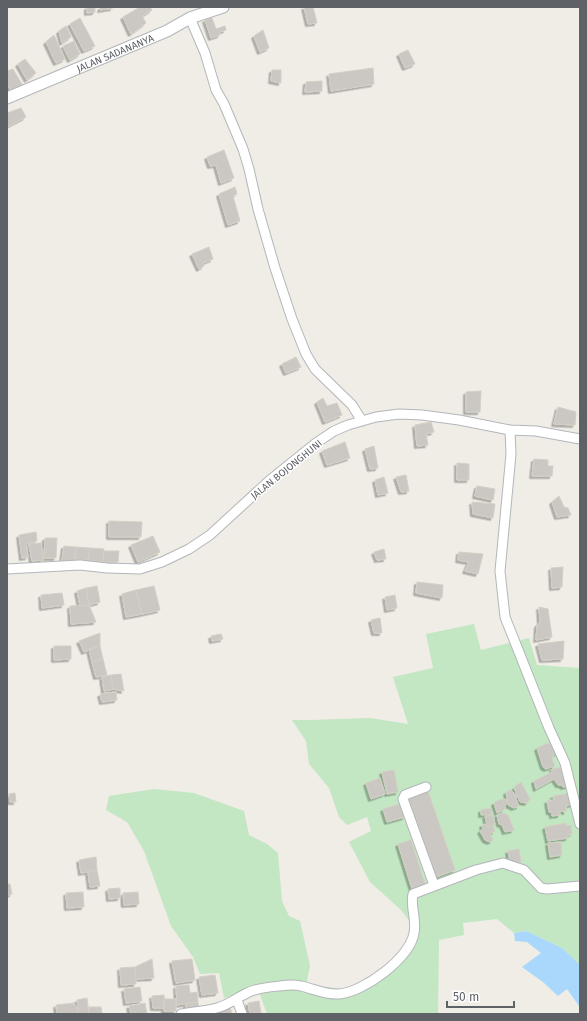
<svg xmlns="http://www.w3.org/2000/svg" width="587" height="1021" viewBox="0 0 587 1021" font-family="'Fira Sans',sans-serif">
<defs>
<filter id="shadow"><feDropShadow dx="-2.5" dy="2.5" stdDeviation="0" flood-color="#0004"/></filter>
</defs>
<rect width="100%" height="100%" fill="#efede6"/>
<path fill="#c3e6c3" d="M 474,624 L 481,650 L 529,638 L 537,665 L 580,668 L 580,965 L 562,948 L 526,931 L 514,933 L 497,919 L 463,923 L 464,935 L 439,940 L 438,1012 L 440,1014 L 267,1014 L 258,989 L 224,998 L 219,973 L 200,974 L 193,957 L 171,926 L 144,851 L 127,822 L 106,810 L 109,796 L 154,789 L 194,793 L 244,811 L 249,835 L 267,844 L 278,853 L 282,901 L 289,916 L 300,921 L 310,966 L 306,985 L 361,991 L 396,964 L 417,931 L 401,910 L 370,882 L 349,842 L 371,831 L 367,817 L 347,825 L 339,817 L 329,788 L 309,764 L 306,741 L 292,720 L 311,720 L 370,718 L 408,724 L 393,677 L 433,668 L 426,634 Z"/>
<path fill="#a9d8fc" d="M 526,931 L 562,948 L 580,965 L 579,1006 L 567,989 L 558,996 L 543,982 L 522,967 L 541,953 L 527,942 L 515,941 L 514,933 Z"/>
<path fill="#cbc8c3" stroke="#d4cfc4" filter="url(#shadow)" d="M 87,7 L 95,7 L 95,12 L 87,13 Z
M 101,7 L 113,7 L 113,8 L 100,10 Z
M 140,7 L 150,7 L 152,10 L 142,16 L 146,23 L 131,34 L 123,17 Z
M 304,7 L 313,7 L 317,23 L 308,24 Z
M 80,18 L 95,46 L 84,51 L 70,24 Z
M 212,18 L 216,29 L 225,26 L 226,30 L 220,32 L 220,35 L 211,38 L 205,20 Z
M 66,26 L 71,37 L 62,43 L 59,31 Z
M 263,30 L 269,48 L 260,52 L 254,36 Z
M 54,35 L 65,59 L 56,63 L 46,42 Z
M 74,41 L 80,54 L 70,60 L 63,46 Z
M 408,50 L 415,64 L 405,68 L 399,54 Z
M 25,59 L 36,73 L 27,80 L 18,64 Z
M 373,68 L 374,84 L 331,91 L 329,74 Z
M 13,69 L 23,86 L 12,93 L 7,83 L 7,71 Z
M 272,70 L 281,70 L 281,83 L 271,81 Z
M 322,81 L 322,91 L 305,92 L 306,82 Z
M 21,108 L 26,117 L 7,127 L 7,113 Z
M 224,150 L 234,178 L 221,183 L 216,165 L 210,166 L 207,157 Z
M 235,187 L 237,194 L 233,196 L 240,221 L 228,225 L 219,194 Z
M 209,247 L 213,259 L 203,263 L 204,266 L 199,269 L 192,254 Z
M 296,357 L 301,367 L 286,373 L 282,364 Z
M 481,391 L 480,412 L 466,412 L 466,392 Z
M 323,398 L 327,406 L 337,403 L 342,415 L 325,422 L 317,402 Z
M 558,407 L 576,412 L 575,425 L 554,424 Z
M 431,422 L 434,432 L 426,434 L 428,445 L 417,446 L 415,425 Z
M 345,442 L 350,458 L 327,465 L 322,451 Z
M 374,446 L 378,468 L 370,469 L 365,449 Z
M 534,459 L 548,460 L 548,466 L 553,466 L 552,476 L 532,476 Z
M 457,463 L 469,464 L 469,480 L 457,480 Z
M 406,475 L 409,491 L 401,492 L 396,477 Z
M 384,477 L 388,493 L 378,495 L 375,480 Z
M 477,486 L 495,489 L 493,500 L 475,496 Z
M 559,496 L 564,507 L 568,508 L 571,515 L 557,517 L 552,502 Z
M 472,502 L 495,504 L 493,518 L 473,514 Z
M 109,521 L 142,522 L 141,537 L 109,537 Z
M 36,532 L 37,541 L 26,543 L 28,557 L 22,558 L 19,535 Z
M 153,536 L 160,552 L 138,562 L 131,545 Z
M 45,538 L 57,538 L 56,558 L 44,558 Z
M 41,543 L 43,560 L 32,561 L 29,544 Z
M 64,546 L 76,547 L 75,562 L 62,561 Z
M 76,547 L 90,548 L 88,560 L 75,559 Z
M 90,548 L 104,549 L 103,562 L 88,560 Z
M 384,549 L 386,559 L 377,560 L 374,552 Z
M 104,551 L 119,551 L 118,562 L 103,562 Z
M 459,552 L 483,554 L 478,574 L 465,571 L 469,562 L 458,560 Z
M 563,567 L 562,587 L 552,588 L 551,568 Z
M 417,582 L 443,585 L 442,598 L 416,593 Z
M 97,586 L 100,602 L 89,605 L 86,588 Z
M 154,586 L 160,610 L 142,614 L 136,590 Z
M 86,588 L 89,605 L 80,606 L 77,591 Z
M 136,590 L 142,614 L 126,617 L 122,594 Z
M 62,593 L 64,605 L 42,608 L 41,595 Z
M 395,595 L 397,608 L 387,610 L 385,597 Z
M 89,605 L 96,622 L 71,624 L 70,606 Z
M 539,607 L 548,609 L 552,637 L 536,640 L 537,625 L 540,622 Z
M 380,618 L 382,633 L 374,633 L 371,620 Z
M 100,633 L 100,646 L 84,652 L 79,641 Z
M 221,634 L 223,639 L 212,641 L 211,636 Z
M 564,641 L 563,659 L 542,660 L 538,644 Z
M 54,646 L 71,646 L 71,659 L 54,660 Z
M 100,646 L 103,659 L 92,662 L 89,649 Z
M 103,659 L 107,675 L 96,677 L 92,662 Z
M 121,674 L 124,691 L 113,689 L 111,675 Z
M 111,675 L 113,689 L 104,691 L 102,677 Z
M 116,692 L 117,700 L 102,702 L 100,694 Z
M 548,743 L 551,745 L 555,745 L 559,752 L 553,755 L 552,759 L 555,766 L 546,769 L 543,767 L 537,748 Z
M 563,767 L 568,786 L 563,787 L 561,785 L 558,785 L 554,779 L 536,789 L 534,781 L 552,772 L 552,769 Z
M 394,770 L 398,792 L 387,794 L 382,772 Z
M 380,778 L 385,794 L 371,799 L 366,783 Z
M 521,782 L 530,799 L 527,803 L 520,802 L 514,788 Z
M 511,790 L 516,795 L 516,799 L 519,806 L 514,808 L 508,805 L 506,792 Z
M 428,791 L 455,870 L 436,877 L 408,797 Z
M 15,793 L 16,802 L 10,802 L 9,794 Z
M 571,793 L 573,804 L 566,806 L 566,812 L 560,811 L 560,815 L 552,816 L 552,813 L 549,812 L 547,801 L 554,800 L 553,796 Z
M 504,799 L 507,800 L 504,810 L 497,813 L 494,803 L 499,800 Z
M 400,804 L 405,817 L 387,822 L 383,809 Z
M 491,808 L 492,814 L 481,815 L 481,810 Z
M 503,813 L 508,815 L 514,830 L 505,832 L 502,825 L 499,824 L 497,815 Z
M 493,815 L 495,825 L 487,826 L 485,816 Z
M 566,823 L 566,826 L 571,825 L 572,834 L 568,835 L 568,838 L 548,841 L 545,827 Z
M 485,824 L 486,827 L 493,827 L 495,831 L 490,834 L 493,840 L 490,842 L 485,840 L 480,831 L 483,829 L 482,825 Z
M 411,840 L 425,884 L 412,889 L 398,844 Z
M 561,842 L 562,855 L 550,857 L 548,843 Z
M 519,849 L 521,862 L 510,862 L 508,851 Z
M 96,857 L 97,870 L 81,873 L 79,860 Z
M 97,870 L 100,886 L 90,887 L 88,872 Z
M 7,884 L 10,884 L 12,894 L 7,895 Z
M 120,888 L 120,898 L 109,899 L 108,889 Z
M 83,892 L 84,907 L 67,908 L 66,893 Z
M 138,892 L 139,904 L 124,905 L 123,893 Z
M 152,959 L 154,978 L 136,979 L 135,967 Z
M 192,959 L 195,980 L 176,983 L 172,961 Z
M 135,967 L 136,984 L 121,985 L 120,968 Z
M 215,975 L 218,993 L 202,995 L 199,977 Z
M 189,985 L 190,993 L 197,992 L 198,1002 L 177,1005 L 176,986 Z
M 140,987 L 142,1001 L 126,1003 L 124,989 Z
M 164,995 L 165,1008 L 153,1008 L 152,996 Z
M 87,998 L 89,1014 L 79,1014 L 77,1000 Z
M 164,999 L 176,999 L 176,1011 L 164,1011 Z
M 259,1001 L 261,1013 L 250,1014 L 248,1003 Z
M 198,1002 L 199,1009 L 186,1010 L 186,1003 Z
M 74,1003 L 79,1014 L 57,1014 L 56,1005 Z
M 145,1003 L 147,1014 L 131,1014 L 129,1006 Z
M 89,1007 L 101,1007 L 102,1014 L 89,1014 Z
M 230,1008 L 232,1014 L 223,1014 L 222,1010 Z"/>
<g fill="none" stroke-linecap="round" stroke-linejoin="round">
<g stroke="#b3b6ba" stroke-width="11">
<path id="minor" d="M 190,18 L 205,53 L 216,90 L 224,104 L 243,149 L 249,169 L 258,209 L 275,268 L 292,319 L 306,354 L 315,369 L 352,405 L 362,421
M 510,430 L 511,454 L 500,571 L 505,617 L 549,728 L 565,763 L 580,824
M 7,569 L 80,565 L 107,568 L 140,569 L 162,562 L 189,549 L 210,535 L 270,480 L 316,443 L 334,431 L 348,425 L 376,417 L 399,414 L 422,415 L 459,420 L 510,430 L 536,431 L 580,439
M 426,787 L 405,795 L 403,799 L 434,885
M 237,1000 L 242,1014
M 181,1014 C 193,1012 205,1011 217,1008 C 228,1005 237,998 247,993 C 256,988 269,987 280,986 C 286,985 294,984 301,986 C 314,989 326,995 339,994 C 364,992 410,958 414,933 C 417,920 410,906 413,894 L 476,870 L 503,863 L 524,870 L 541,888 L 547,889 L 580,886"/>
</g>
<g stroke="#b3b6ba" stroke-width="13">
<g id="tertiary">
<path id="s1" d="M 7,98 L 167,31 L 190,18 L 223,7"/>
</g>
</g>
<use href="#minor" stroke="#fff" stroke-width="9"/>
<use href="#tertiary" stroke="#fff" stroke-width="11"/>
</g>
<g text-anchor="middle" stroke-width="3" stroke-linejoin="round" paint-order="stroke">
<g font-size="10" fill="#5e6166" stroke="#fff">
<text dy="4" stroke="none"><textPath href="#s1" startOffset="117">JALAN SADANANYA</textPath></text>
<text transform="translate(286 469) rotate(-39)" y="4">JALAN BOJONGHUNI</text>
</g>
</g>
<rect width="587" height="1021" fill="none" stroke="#5e6166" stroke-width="16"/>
<path d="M447 1001v6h67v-6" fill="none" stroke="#5e6166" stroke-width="2"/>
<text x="453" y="1001" font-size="12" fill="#5e6166" stroke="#ffffff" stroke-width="3" paint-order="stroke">50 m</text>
</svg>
